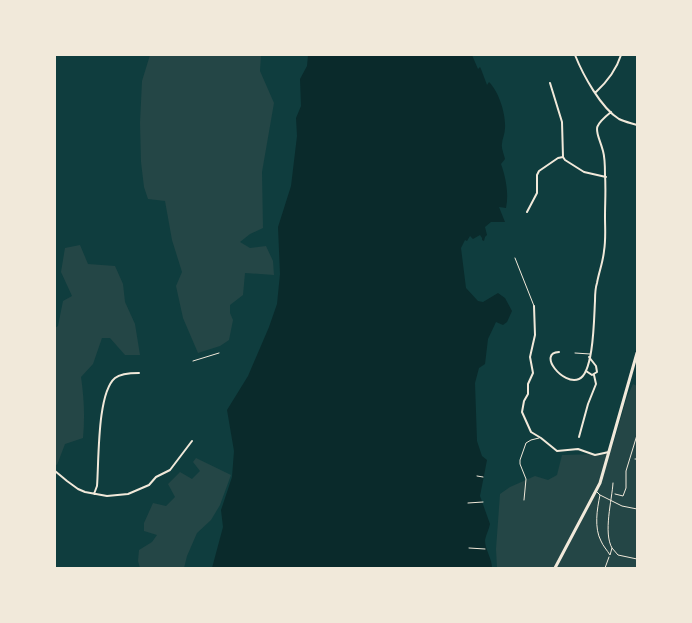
<svg xmlns="http://www.w3.org/2000/svg" width="692" height="623" viewBox="0 0 692 623" font-family="'Zilla Slab',serif">
<rect width="100%" height="100%" fill="#0f3d3e"/>
<path fill="#244646" d="M 150,55 L 261,55 L 260,71 L 274,103 L 262,172 L 263,228 L 250,234 L 240,242 L 250,248 L 266,246 L 273,261 L 274,275 L 245,273 L 243,295 L 230,305 L 230,313 L 233,320 L 229,340 L 220,346 L 198,353 L 183,318 L 176,286 L 182,272 L 172,240 L 165,201 L 148,199 L 144,187 L 141,162 L 140,123 L 142,81 Z
M 80,245 L 88,264 L 115,266 L 123,284 L 125,302 L 135,324 L 140,355 L 125,355 L 110,338 L 102,338 L 93,364 L 81,377 C 84,397 85,417 83,438 L 65,444 L 57,465 L 55,464 L 55,328 L 58,326 L 63,301 L 72,296 L 61,272 L 65,248 Z
M 633,384 L 637,386 L 637,568 L 497,568 L 496,549 L 500,494 L 510,487 L 535,476 L 548,480 L 557,475 L 562,455 L 599,454 L 612,448 L 627,397 Z
M 196,458 L 231,475 L 220,505 L 211,520 L 197,533 L 187,556 L 184,568 L 140,568 L 138,561 L 139,550 L 152,542 L 157,535 L 144,531 L 144,523 L 153,503 L 166,506 L 175,497 L 168,484 L 180,472 L 192,479 L 200,471 L 193,462 Z"/>
<path fill="#0a2a2b" d="M 308,55 L 472,55 L 478,69 L 480,67 L 481,69 L 487,85 L 489,82 C 499,92 506,114 505,128 C 505,134 502,139 502,144 C 501,148 504,154 505,159 L 501,164 C 506,178 509,194 506,208 L 499,207 L 505,222 L 491,222 L 485,227 L 487,235 L 485,237 L 484,241 L 482,240 L 482,238 L 480,235 L 473,239 L 470,236 L 467,241 L 465,240 L 461,248 L 466,288 L 478,301 L 483,302 L 498,293 L 505,298 L 512,311 L 507,322 L 503,325 L 496,322 L 488,339 L 485,364 L 479,368 L 475,383 L 477,441 L 482,456 L 487,460 L 480,496 L 490,524 C 489,529 486,535 485,540 C 485,550 492,558 492,568 L 212,568 L 223,527 L 221,510 L 232,477 L 234,451 L 227,410 L 248,376 L 269,327 L 277,304 L 280,274 L 278,227 L 291,186 L 297,136 L 296,118 L 301,106 L 300,79 L 307,66 Z"/>
<g fill="none" stroke-linecap="round" stroke-linejoin="round">
<path stroke="#f1e9da" stroke-width="1" d="M 193,361 L 219,353
M 477,476 L 483,477
M 615,494 L 623,496 L 626,488 L 626,471 L 637,435
M 468,503 L 483,502
M 469,548 L 485,549
M 605,568 L 609,557"/>
<path stroke="#f1e9da" stroke-width="1" d="M 515,258 L 534,306
M 575,353 L 590,354
M 635,459 L 637,459
M 597,492 L 600,495 C 597,509 594,528 601,541 C 603,546 607,550 610,555 L 612,548 L 618,555 L 637,559
M 600,495 L 622,506 L 637,509
M 524,500 L 526,479 L 520,464 L 520,460 L 526,443 L 531,440 L 539,438
M 612,548 C 603,533 612,500 613,483"/>
<path stroke="#f1e9da" stroke-width="2" d="M 575,55 C 583,75 601,108 619,119 C 625,122 631,123 637,125
M 550,83 L 562,122 L 563,157
M 595,93 C 607,82 616,71 621,55
M 563,157 L 565,160 L 584,172 L 606,177
M 527,212 L 537,193 L 537,175 L 539,171 L 558,158 L 563,157
M 534,306 L 535,335 L 530,357 L 533,373 L 528,384 L 528,394 L 524,401 L 522,412 L 531,432 L 541,438 L 557,451 L 578,449 L 595,455 L 609,452
M 559,352 C 537,353 563,386 579,379 C 594,373 594,316 595,301 C 595,295 595,289 597,283 C 599,272 603,262 604,251 C 606,239 605,228 605,217 C 605,203 606,189 605,175 C 605,167 605,158 603,151 C 597,129 590,129 611,112
M 586,371 L 592,375 L 597,372 L 596,366 L 589,357
M 579,437 L 588,404 L 596,384 L 594,375
M 55,471 L 67,481 L 78,489 L 85,492 L 107,496 L 128,494 L 149,485 L 156,477 L 170,470 L 192,441
M 94,494 L 97,486 C 99,461 97,393 115,378 C 121,373 132,373 139,373"/>
<path stroke="#f1e9da" stroke-width="3" d="M 555,568 L 600,483 L 637,353"/>
</g>
<rect width="692" height="623" fill="none" stroke="#f1e9da" stroke-width="112"/>
</svg>
